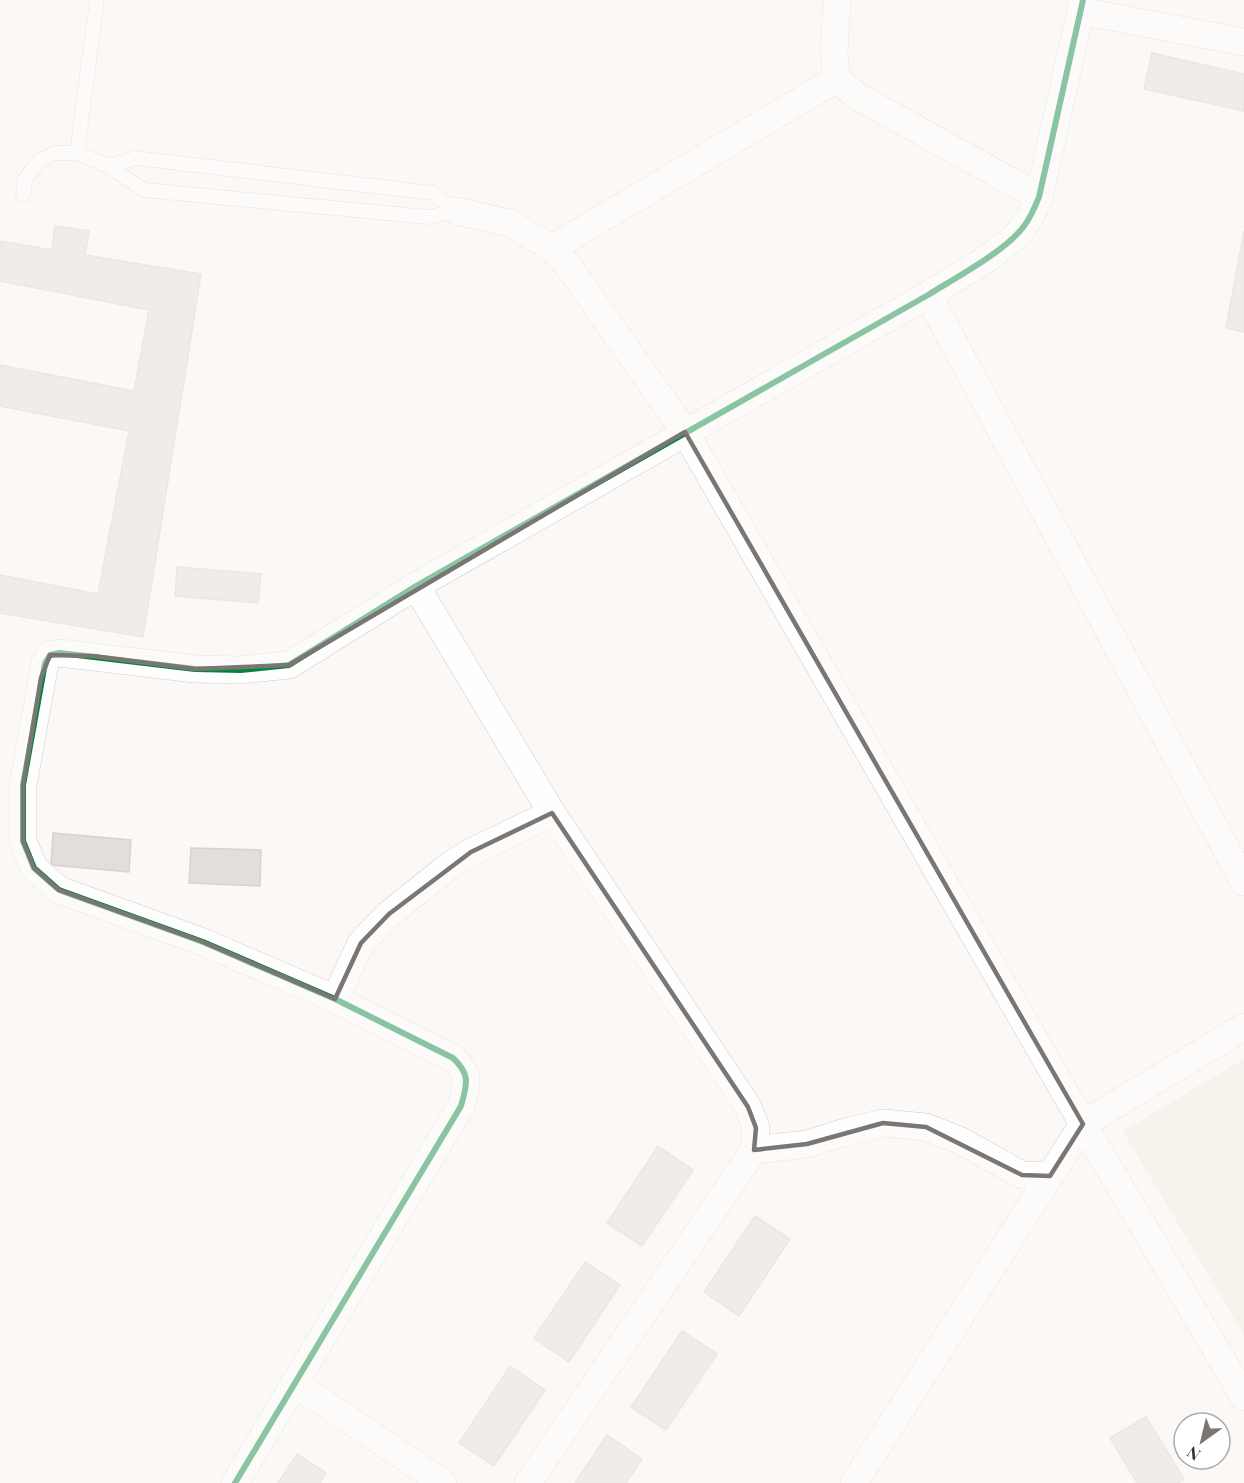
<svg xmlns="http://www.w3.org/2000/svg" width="1244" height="1483" viewBox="0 0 1244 1483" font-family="'Playfair Display',serif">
<rect width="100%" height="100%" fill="#fcf8f5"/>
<path fill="#f3eae3" d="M 1244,1059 L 1244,1335 L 1123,1131 Z"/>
<path fill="#e1dedb" stroke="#d6d3d1" stroke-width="1.5" d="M 1152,53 L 1244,74 L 1244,111 L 1144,89 Z
M 55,226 L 89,231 L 85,255 L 201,274 L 143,637 L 0,613 L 0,575 L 98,594 L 129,431 L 0,406 L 0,365 L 134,391 L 149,310 L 0,281 L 0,241 L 52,250 Z
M 1244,231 L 1244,332 L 1226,328 Z
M 177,567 L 261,574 L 258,603 L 175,596 Z
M 53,833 L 131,840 L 129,872 L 51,865 Z
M 191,848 L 261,850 L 260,886 L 189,883 Z
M 658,1146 L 693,1170 L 642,1246 L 607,1223 Z
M 755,1216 L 790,1239 L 739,1316 L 704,1292 Z
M 585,1262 L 620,1285 L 569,1362 L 534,1338 Z
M 682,1331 L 717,1354 L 666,1430 L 631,1407 Z
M 510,1366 L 545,1390 L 494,1466 L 459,1443 Z
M 1146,1417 L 1184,1479 L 1178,1483 L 1137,1483 L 1110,1438 Z
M 607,1435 L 642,1459 L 626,1483 L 575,1483 Z
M 297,1454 L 326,1473 L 320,1483 L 278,1483 Z"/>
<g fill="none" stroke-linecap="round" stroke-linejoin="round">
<g stroke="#cfcdcb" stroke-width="15">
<path id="lane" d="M 97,0 L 77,153 L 108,166 L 136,158 L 432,193 L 457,211
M 108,166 L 144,190 L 428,217 L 457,211
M 23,195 L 25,179 L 40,160 L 55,153 L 77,153"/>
</g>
<g stroke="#cfcdcb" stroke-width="28">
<path id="street" d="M 837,0 L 834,53 L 837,79 L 857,96 L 1039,197
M 1080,11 L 1244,42
M 457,211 L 509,223 L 552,248 L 569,267 L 685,432 L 1083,1124 L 1244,1397
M 552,248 L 837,79
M 928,295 L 1244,882
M 416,586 L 552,813 L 748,1107 L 756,1128 L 754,1150 L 528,1483
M 335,999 L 361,943 L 389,914 L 449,866 L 471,852 L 552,813
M 754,1150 L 807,1144 L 845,1132 L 883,1123 L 926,1127 L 959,1140 L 1022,1175 L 1050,1176
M 294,1383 L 443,1483
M 235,1483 L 461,1106 C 467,1084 471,1075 453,1058 L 335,999 L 203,942 L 59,890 L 34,868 L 23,841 L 23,785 L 45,663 L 50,655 L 60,653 L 195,669 L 241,670 L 289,665 L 416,586 L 928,295 C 955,278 1006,251 1024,226 C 1031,217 1035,207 1039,197 L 1083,0
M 854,1483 L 1083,1124 L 1244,1027"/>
</g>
<use href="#lane" stroke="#fffefe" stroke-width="14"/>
<use href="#street" stroke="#fffefe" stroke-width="27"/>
<g stroke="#fff" stroke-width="10">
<path id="cycleway" d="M 235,1483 L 461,1106 C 467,1084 471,1075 453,1058 L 335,999 L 203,942 L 59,890 L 34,868 L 23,841 L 23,785 L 45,663 L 50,655 L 60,653 L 195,669 L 241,670 L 289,665 L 416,586 L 928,295 C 955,278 1006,251 1024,226 C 1031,217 1035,207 1039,197 L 1083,0"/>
</g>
<use href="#cycleway" stroke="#00873e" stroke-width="6"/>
</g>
<path d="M0 0H1244V1483H0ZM 685,432 L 1083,1124 L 1050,1176 L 1022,1175 L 926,1127 L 883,1123 L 807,1144 L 754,1150 L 756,1128 L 748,1107 L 552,813 L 471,852 L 389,914 L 361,943 L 335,999 L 203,942 L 59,890 L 34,868 L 23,841 L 23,785 L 41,678 L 50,655 L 93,656 L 195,669 L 289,665 Z" fill="#fcf8f5" fill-opacity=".55" fill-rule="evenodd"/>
<path fill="none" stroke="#797674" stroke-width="4.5" stroke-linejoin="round" d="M 685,432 L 1083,1124 L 1050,1176 L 1022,1175 L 926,1127 L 883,1123 L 807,1144 L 754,1150 L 756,1128 L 748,1107 L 552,813 L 471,852 L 389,914 L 361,943 L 335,999 L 203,942 L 59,890 L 34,868 L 23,841 L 23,785 L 41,678 L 50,655 L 93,656 L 195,669 L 289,665 Z"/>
<g transform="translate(1202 1441) rotate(214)"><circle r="28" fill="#ffffff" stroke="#adacab" stroke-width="1.5"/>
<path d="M0-4.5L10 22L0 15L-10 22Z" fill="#797674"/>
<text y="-9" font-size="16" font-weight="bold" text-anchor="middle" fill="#32302e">N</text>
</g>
</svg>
